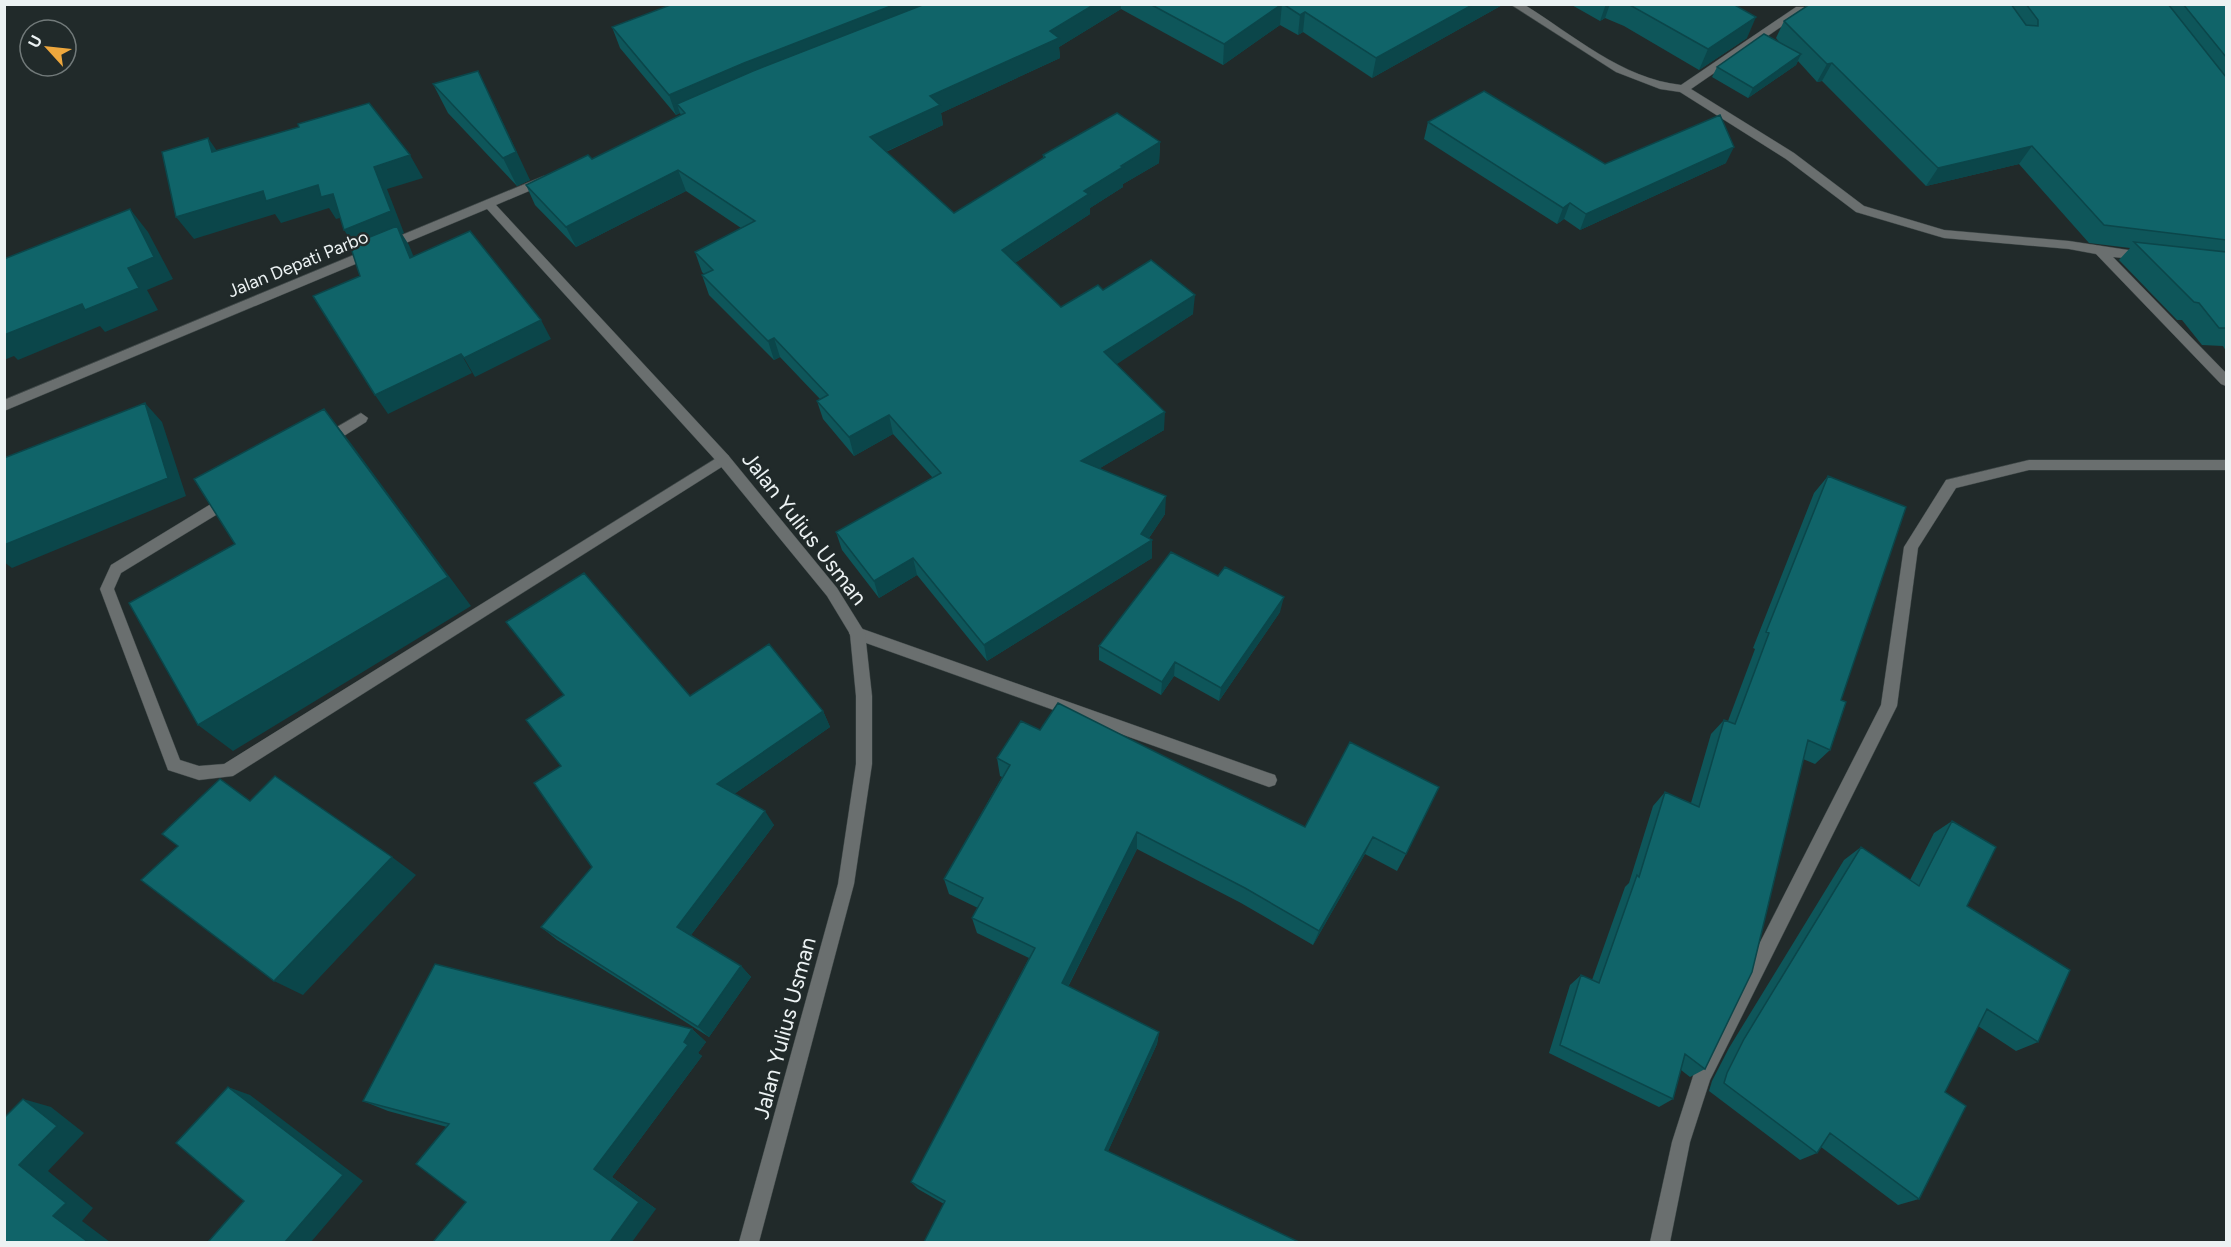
<svg xmlns="http://www.w3.org/2000/svg" width="2231" height="1247" viewBox="0 0 2231 1247" font-family="Figtree,sans-serif">
<rect width="100%" height="100%" fill="#212a2a"/>
<g fill="none" stroke-linecap="round" stroke-linejoin="round">
<g stroke="#3d4646" stroke-width="1">
<path id="service" d="M 361,413 L 368,418 L 366,422 L 328,446 L 318,446 L 316,442 L 318,438 Z
M 723,454 L 728,455 L 730,459 L 728,463 L 233,776 L 199,780 L 168,770 L 100,589 L 111,565 L 224,496 L 234,496 L 236,500 L 234,504 L 121,573 L 114,589 L 180,760 L 199,766 L 224,764 Z"/>
</g>
<g stroke="#3d4646" stroke-width="1">
<path id="minor" d="M 1510,4 L 1523,4 C 1572,34 1622,79 1681,85 L 1796,7 L 1804,7 L 1804,11 L 1691,89 L 1794,153 L 1864,206 L 1944,230 L 2069,241 L 2148,253 L 2150,256 L 2144,260 L 2113,257 L 2226,373 L 2226,386 L 2221,384 L 2096,254 L 2069,249 L 1944,238 L 1856,212 L 1786,159 L 1680,92 L 1660,89 L 1616,72 Z
M 2029,460 L 2226,460 L 2226,470 L 2029,470 L 1956,488 L 1918,548 L 1897,706 L 1710,1080 L 1690,1142 L 1670,1242 L 1650,1242 L 1672,1142 L 1695,1070 L 1881,705 L 1904,547 L 1946,480 Z
M 857,627 L 1269,773 L 1275,775 L 1277,780 L 1275,785 L 1269,787 L 852,638 L 849,633 L 852,628 Z"/>
</g>
<g stroke="#3d4646" stroke-width="1">
<path id="tertiary" d="M 544,176 L 548,177 L 548,183 L 496,205 L 728,455 L 837,588 L 865,633 L 872,696 L 872,764 L 854,884 L 759,1242 L 739,1242 L 838,884 L 856,764 L 856,696 L 850,634 L 827,596 L 718,463 L 487,209 L 4,411 L 4,400 Z"/>
</g>
<use href="#service" fill="#6a6f6f" fill-rule="evenodd"/>
<use href="#minor" fill="#6a6f6f" fill-rule="evenodd"/>
<use href="#tertiary" fill="#6a6f6f" fill-rule="evenodd"/>
</g>
<path fill="#0e565a" d="M 673,4 L 1504,4 L 1372,78 L 1303,32 L 1298,35 L 1280,25 L 1223,65 L 1121,9 L 1059,47 L 1060,58 L 941,113 L 943,125 L 886,152 L 954,213 L 1043,158 L 1043,155 L 1160,142 L 1159,163 L 1123,184 L 1123,187 L 1090,208 L 1090,214 L 1015,263 L 1061,307 L 1103,290 L 1193,314 L 1116,364 L 1164,430 L 1100,468 L 1165,514 L 1149,538 L 1152,558 L 987,661 L 917,575 L 879,598 L 842,550 L 836,532 L 933,478 L 893,434 L 854,456 L 823,419 L 817,401 L 820,399 L 780,357 L 774,360 L 709,295 L 702,275 L 704,274 L 702,272 L 695,252 L 741,228 L 686,191 L 576,247 L 535,205 L 526,185 L 592,159 L 681,115 L 680,113 L 676,115 L 620,48 L 612,27 Z
M 1570,4 L 1733,4 L 1747,38 L 1699,70 L 1624,26 L 1605,18 L 1600,21 Z
M 1810,4 L 2226,4 L 2226,351 L 2223,346 L 2202,345 L 2182,320 L 2177,320 L 2119,260 L 2130,248 L 2089,243 L 2019,164 L 1926,186 L 1822,81 L 1817,82 L 1798,61 L 1796,65 L 1748,98 L 1712,77 L 1717,67 L 1780,43 L 1776,38 L 1784,21 Z
M 433,84 L 530,180 L 517,186 L 448,113 Z
M 1428,122 L 1605,164 L 1726,163 L 1580,230 L 1564,219 L 1557,224 L 1424,139 Z
M 1828,476 L 1841,700 L 1830,750 L 1815,764 L 1803,759 L 1705,1069 L 1690,1077 L 1681,1070 L 1673,1099 L 1659,1107 L 1549,1053 L 1570,985 L 1581,975 L 1592,980 L 1625,887 L 1629,883 L 1653,806 L 1665,792 L 1691,803 L 1711,734 L 1724,720 L 1728,721 L 1755,649 L 1753,648 L 1814,493 Z
M 1280,612 L 1219,701 L 1174,676 L 1161,695 L 1099,660 L 1099,646 Z
M 690,696 L 823,711 L 830,727 L 734,794 L 774,825 L 691,935 L 741,966 L 751,977 L 709,1037 L 557,940 L 541,927 L 592,867 Z
M 1040,730 L 1305,827 L 1350,742 L 1406,854 L 1397,871 L 1365,854 L 1313,945 L 1241,903 L 1137,849 L 1068,987 L 1159,1032 L 1157,1044 L 1108,1151 L 944,1204 L 918,1189 L 911,1182 L 1029,958 L 977,933 L 972,918 L 978,908 L 949,894 L 944,879 L 1002,777 L 1000,776 L 997,758 Z
M 1952,821 L 1967,906 L 2038,1042 L 2016,1051 L 1978,1026 L 1945,1092 L 1919,1199 L 1898,1205 L 1821,1147 L 1817,1153 L 1800,1160 L 1709,1091 L 1712,1081 L 1729,1048 L 1844,860 L 1861,847 L 1910,880 L 1934,833 Z
M 692,1029 L 706,1042 L 698,1053 L 702,1056 L 612,1177 L 656,1209 L 466,1202 L 447,1127 L 388,1111 L 363,1101 Z"/>
<path fill="#0b464a" d="M 896,4 L 952,4 L 677,104 L 680,113 L 676,115 L 669,95 L 744,63 Z
M 1095,4 L 1121,4 L 1121,9 L 1059,47 L 1060,58 L 941,113 L 943,125 L 874,157 L 870,137 L 930,96 L 1050,31 Z
M 1282,4 L 1280,25 L 1223,65 L 1224,44 Z
M 1474,4 L 1504,4 L 1372,78 L 1376,58 Z
M 1606,4 L 1610,4 L 1605,18 L 1600,21 Z
M 1305,12 L 1303,32 L 1298,35 L 1300,15 Z
M 1756,17 L 1747,38 L 1699,70 L 1708,49 Z
M 1801,54 L 1796,65 L 1748,98 L 1753,88 Z
M 1832,63 L 1822,81 L 1817,82 L 1827,64 Z
M 492,99 L 530,180 L 517,186 L 503,158 Z
M 208,138 L 224,161 L 212,152 Z
M 1160,142 L 1159,163 L 1123,184 L 1123,187 L 1090,208 L 1090,214 L 1004,270 L 1002,250 L 1084,191 L 1121,166 Z
M 2032,146 L 2019,164 L 1926,186 L 1938,168 Z
M 1734,147 L 1726,163 L 1580,230 L 1586,214 Z
M 410,155 L 423,178 L 387,189 L 404,233 L 402,234 L 409,245 L 422,278 L 359,252 L 344,230 L 374,167 Z
M 678,170 L 686,191 L 576,247 L 566,227 Z
M 318,185 L 333,194 L 347,216 L 336,219 L 329,208 L 281,223 L 275,214 L 194,239 L 176,217 L 263,191 Z
M 1570,203 L 1564,219 L 1557,224 L 1563,208 Z
M 130,209 L 148,232 L 173,279 L 147,290 L 158,310 L 105,332 L 100,326 L 18,360 L 14,356 L 4,360 L 4,335 L 82,304 L 128,268 Z
M 1195,295 L 1193,314 L 1105,372 L 1104,352 Z
M 541,320 L 551,339 L 475,377 L 464,358 Z
M 774,338 L 780,357 L 774,360 L 768,341 Z
M 461,354 L 472,373 L 388,414 L 375,395 Z
M 145,403 L 162,422 L 186,496 L 12,568 L 4,562 L 4,545 Z
M 324,409 L 350,442 L 471,606 L 233,751 L 198,725 Z
M 1165,412 L 1164,430 L 1082,479 L 1081,461 Z
M 889,415 L 893,434 L 854,456 L 849,437 Z
M 1166,496 L 1165,514 L 1144,545 L 1152,540 L 1152,558 L 987,661 L 984,645 L 1141,534 Z
M 913,558 L 917,575 L 879,598 L 874,581 Z
M 1284,597 L 1280,612 L 1219,701 L 1221,688 Z
M 1175,662 L 1174,676 L 1161,695 L 1162,682 Z
M 823,711 L 830,727 L 727,799 L 717,784 Z
M 765,811 L 774,825 L 688,939 L 677,927 Z
M 1137,832 L 1137,849 L 1063,996 L 1062,983 Z
M 1373,837 L 1365,854 L 1313,945 L 1319,931 Z
M 392,857 L 416,875 L 303,995 L 274,981 Z
M 741,966 L 751,977 L 709,1037 L 698,1027 Z
M 692,1029 L 706,1042 L 698,1053 L 702,1056 L 612,1177 L 656,1209 L 632,1242 L 610,1242 L 594,1169 Z
M 1159,1032 L 1157,1044 L 1105,1158 L 1105,1150 Z
M 228,1087 L 250,1095 L 363,1181 L 311,1242 L 285,1242 Z
M 23,1099 L 51,1107 L 84,1133 L 48,1171 L 93,1208 L 82,1221 L 110,1242 L 88,1242 L 53,1216 L 19,1165 Z"/>
<path fill="#106469" stroke="#0b464a" stroke-width="1.5" d="M 673,4 L 896,4 L 744,63 L 669,95 L 612,27 Z
M 925,4 L 1095,4 L 1050,31 L 1059,38 L 930,96 L 940,105 L 870,137 L 954,213 L 1045,157 L 1043,155 L 1117,113 L 1160,142 L 1121,166 L 1123,167 L 1084,191 L 1089,194 L 1002,250 L 1061,307 L 1098,285 L 1103,290 L 1151,260 L 1195,295 L 1104,352 L 1165,412 L 1081,461 L 1166,496 L 1141,534 L 1152,540 L 984,645 L 913,558 L 874,581 L 836,532 L 941,473 L 889,415 L 849,437 L 817,401 L 828,395 L 774,338 L 768,341 L 702,275 L 713,270 L 695,252 L 755,221 L 678,170 L 566,227 L 526,185 L 588,155 L 592,159 L 685,113 L 677,104 L 753,71 Z
M 1150,4 L 1282,4 L 1224,44 Z
M 1283,4 L 1474,4 L 1376,58 L 1305,12 L 1300,15 Z
M 1628,4 L 1733,4 L 1756,17 L 1708,49 Z
M 1810,4 L 2011,4 L 2026,25 L 2038,26 L 2038,20 L 2026,4 L 2168,4 L 2226,77 L 2226,240 L 2104,225 L 2032,146 L 1938,168 L 1832,63 L 1827,64 L 1784,21 Z
M 2183,4 L 2226,4 L 2226,57 Z
M 1764,34 L 1801,54 L 1753,88 L 1717,67 Z
M 478,71 L 516,152 L 503,158 L 433,84 Z
M 1484,91 L 1605,164 L 1720,115 L 1734,147 L 1586,214 L 1570,203 L 1563,208 L 1428,122 Z
M 369,103 L 410,155 L 374,167 L 391,211 L 344,230 L 333,194 L 321,197 L 318,185 L 266,201 L 263,191 L 176,217 L 162,152 L 208,138 L 212,152 L 299,127 L 298,124 Z
M 130,209 L 154,257 L 128,268 L 139,288 L 85,310 L 82,304 L 4,335 L 4,259 Z
M 397,226 L 410,258 L 470,231 L 541,320 L 464,358 L 461,354 L 375,395 L 313,296 L 360,276 L 350,245 Z
M 2134,242 L 2226,252 L 2226,328 L 2219,328 L 2199,303 L 2194,302 Z
M 145,403 L 168,478 L 4,545 L 4,458 Z
M 324,409 L 448,577 L 198,725 L 129,603 L 235,544 L 194,479 Z
M 1828,476 L 1906,507 L 1841,700 L 1846,702 L 1830,750 L 1808,740 L 1752,972 L 1705,1069 L 1685,1054 L 1673,1099 L 1560,1045 L 1581,975 L 1599,983 L 1637,875 L 1639,877 L 1665,792 L 1699,807 L 1724,720 L 1735,724 L 1769,633 L 1766,632 Z
M 1171,552 L 1218,576 L 1225,567 L 1284,597 L 1221,688 L 1175,662 L 1162,682 L 1099,646 Z
M 584,573 L 690,696 L 769,644 L 823,711 L 717,784 L 765,811 L 677,927 L 741,966 L 698,1027 L 541,927 L 592,867 L 534,783 L 561,766 L 526,720 L 564,695 L 506,622 Z
M 1058,703 L 1305,827 L 1350,742 L 1439,787 L 1406,854 L 1373,837 L 1319,931 L 1245,888 L 1137,832 L 1062,983 L 1159,1032 L 1105,1150 L 1299,1242 L 924,1242 L 945,1201 L 911,1182 L 1035,948 L 972,918 L 983,898 L 944,879 L 1010,765 L 997,758 L 1021,721 L 1040,730 Z
M 275,776 L 392,857 L 274,981 L 141,880 L 178,846 L 162,834 L 220,779 L 250,801 Z
M 1952,821 L 1996,847 L 1967,906 L 2070,970 L 2038,1042 L 1987,1009 L 1945,1092 L 1966,1106 L 1919,1199 L 1830,1133 L 1817,1153 L 1724,1083 L 1727,1073 L 1744,1039 L 1861,847 L 1919,886 Z
M 435,964 L 692,1029 L 684,1042 L 688,1045 L 594,1169 L 639,1202 L 610,1242 L 433,1242 L 466,1202 L 416,1164 L 449,1124 L 363,1101 Z
M 228,1087 L 343,1175 L 285,1242 L 208,1242 L 244,1201 L 176,1143 Z
M 23,1099 L 57,1126 L 19,1165 L 66,1203 L 53,1216 L 88,1242 L 4,1242 L 4,1118 Z"/>
<g text-anchor="middle" stroke-width="5" stroke-linejoin="round" paint-order="stroke">
<g font-size="18" fill="#ecf2f3" stroke="#212a2a">
<text transform="translate(298 264) rotate(-22)" y="6">Jalan Depati Parbo</text>
</g>
<g font-size="22" fill="#ecf2f3" stroke="#212a2a">
<text transform="translate(805 528) rotate(52)" y="8">Jalan Yulius Usman</text>
<text transform="translate(784 1028) rotate(-75)" y="8">Jalan Yulius Usman</text>
</g>
</g>
<rect width="2231" height="1247" fill="none" stroke="#ecf2f3" stroke-width="12"/>
<g transform="translate(48 48) rotate(297)"><circle r="28" fill="#212a2a" stroke="#727a7a" stroke-width="1.5"/>
<path d="M0-4.5L10 22L0 15L-10 22Z" fill="#eea73d"/>
<text y="-9" font-size="16" font-weight="bold" text-anchor="middle" fill="#ecf2f3">U</text>
</g>
</svg>
